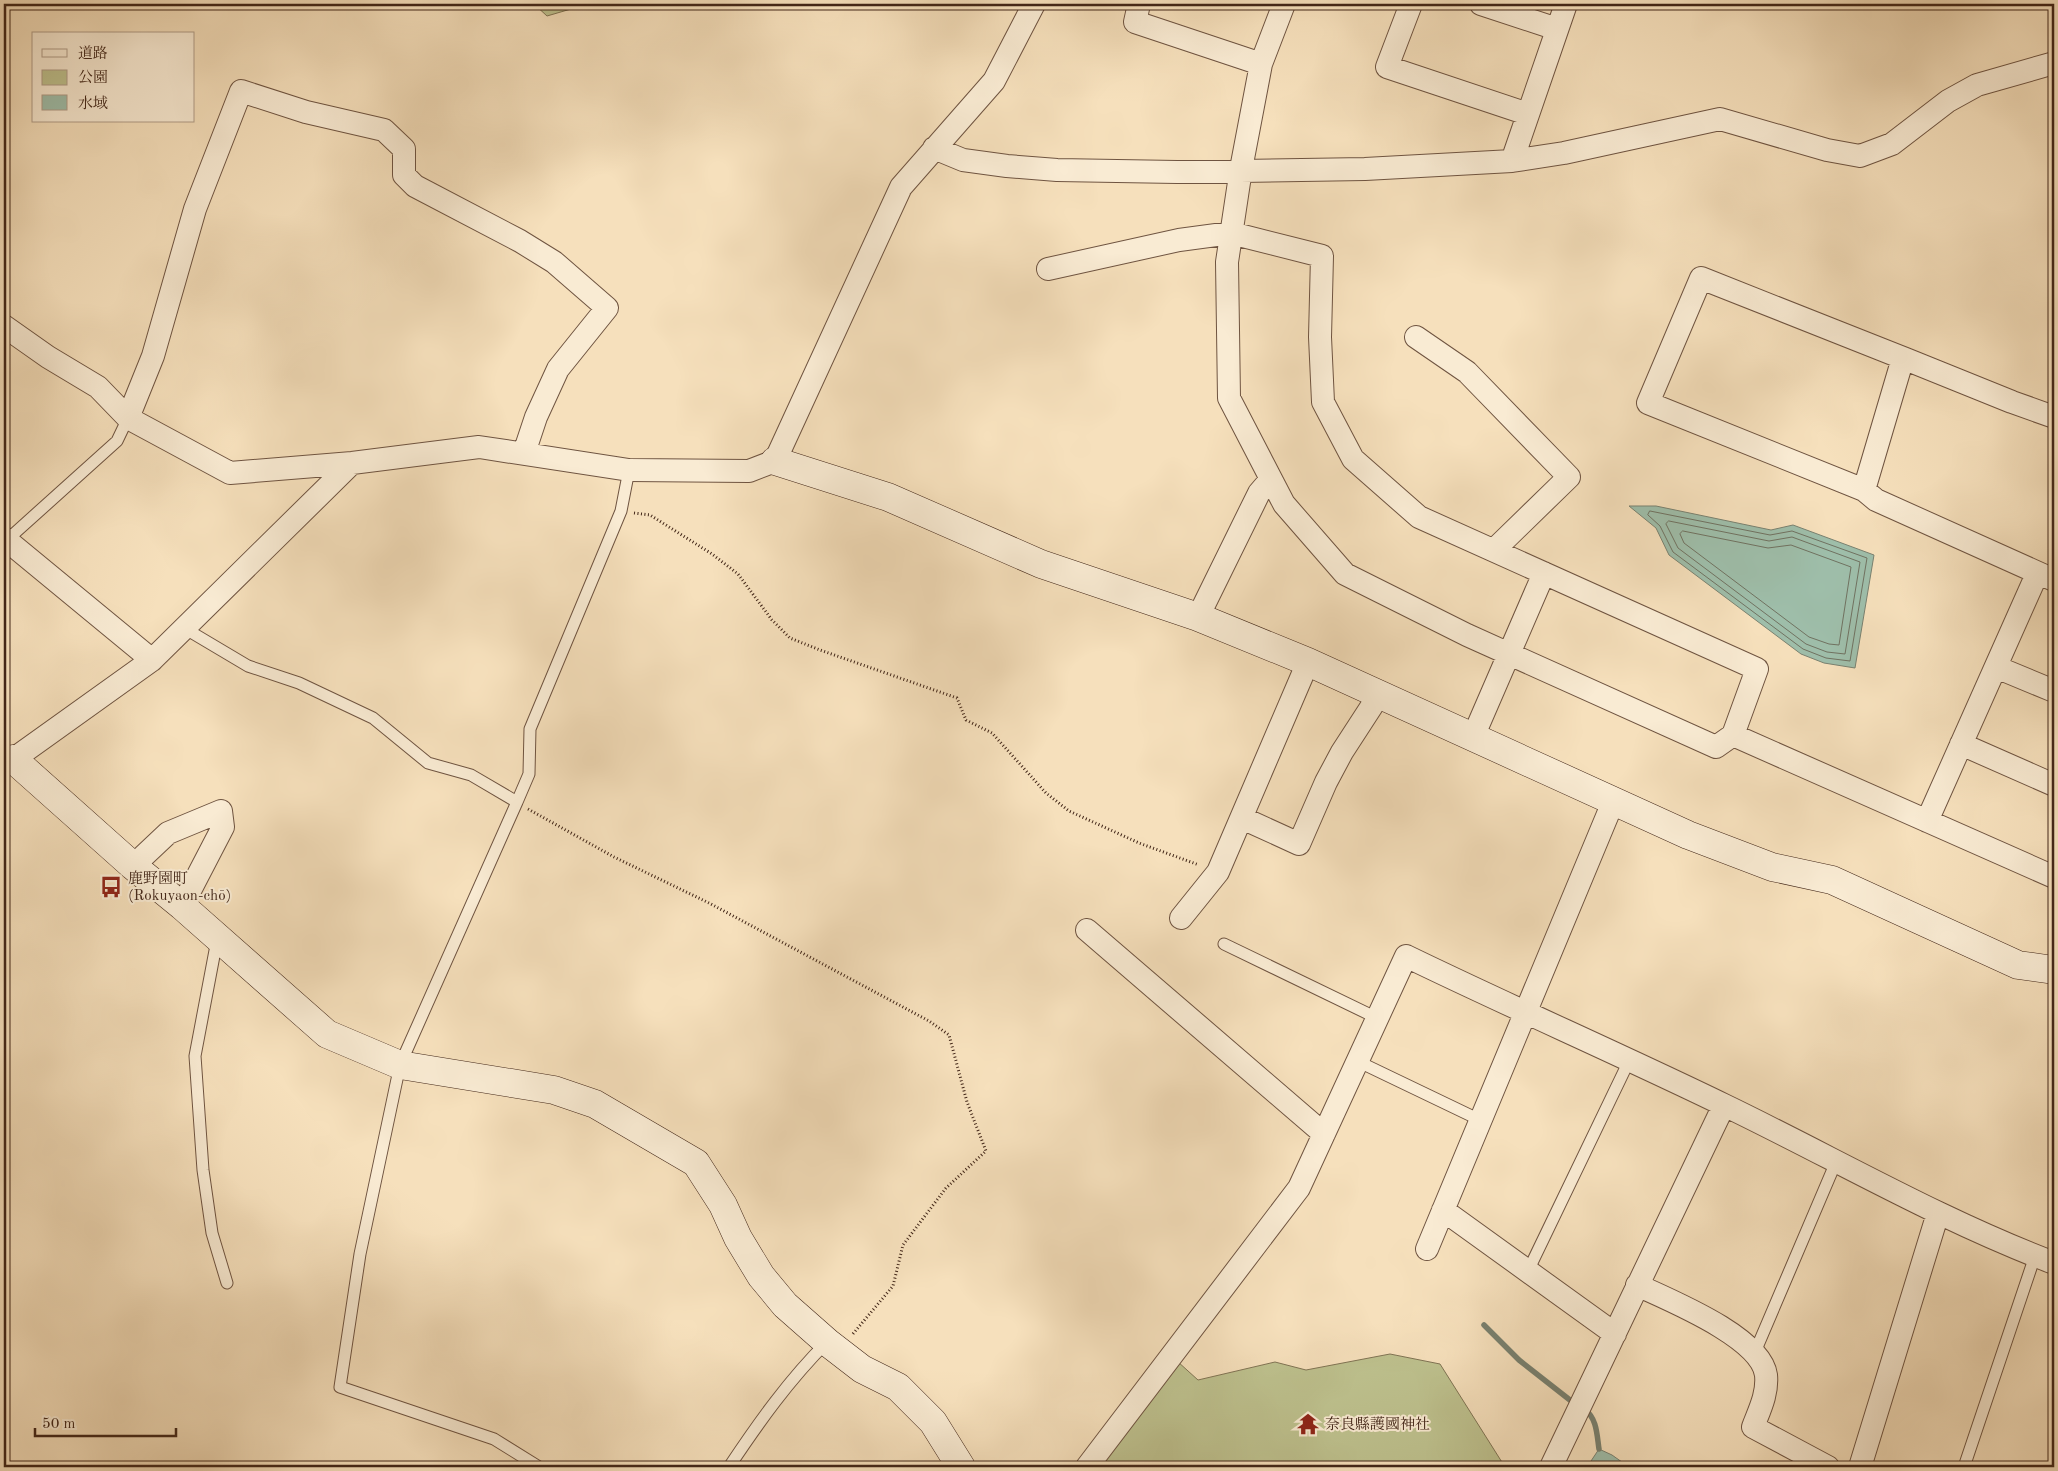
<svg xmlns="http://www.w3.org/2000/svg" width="2058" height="1471" viewBox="0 0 2058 1471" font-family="'Old Standard TT','Noto Serif JP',serif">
<rect width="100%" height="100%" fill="#f6e0bc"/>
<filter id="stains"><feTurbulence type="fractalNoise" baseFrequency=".004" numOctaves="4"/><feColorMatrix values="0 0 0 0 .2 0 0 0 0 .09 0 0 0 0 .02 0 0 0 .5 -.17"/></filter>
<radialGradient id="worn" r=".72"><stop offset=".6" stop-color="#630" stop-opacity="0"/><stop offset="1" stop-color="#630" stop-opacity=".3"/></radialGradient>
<path fill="#bec28f" stroke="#807454" d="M 534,4 L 588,4 L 547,16 Z
M 1390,1354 L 1440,1364 L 1505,1467 L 1095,1467 L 1177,1361 L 1198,1380 L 1275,1362 L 1306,1370 Z"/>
<path fill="#9ebeaa" stroke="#798170" d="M 1629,506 L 1656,506 L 1771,530 L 1793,525 L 1874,555 L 1855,668 L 1824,663 L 1801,654 L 1669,555 L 1656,528 Z
M 1599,1449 L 1612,1455 L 1629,1467 L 1587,1467 Z"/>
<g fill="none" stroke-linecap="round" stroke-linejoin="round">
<path stroke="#707261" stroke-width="1" d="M 1650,511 L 1770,535 L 1792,531 L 1867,558 L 1850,661 L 1826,658 L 1803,649 L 1673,552 L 1660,526 L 1648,515 Z
M 1669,521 L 1769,541 L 1792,537 L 1860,562 L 1845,654 L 1827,652 L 1806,644 L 1678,548 L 1666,524 Z
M 1683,531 L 1768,548 L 1791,545 L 1851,567 L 1839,645 L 1829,644 L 1809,637 L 1684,543 L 1680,534 Z"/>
<path stroke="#798170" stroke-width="5.5" d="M 1484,1325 L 1519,1360 L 1575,1404
M 1585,1410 C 1597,1418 1597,1436 1599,1449"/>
<g stroke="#6f5441" stroke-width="13">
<path id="lane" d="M 7,540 L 117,441 L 128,418
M 184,628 L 248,666 L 299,683 L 373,718 L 428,763 L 471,775 L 517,802 L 400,1065 L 360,1254 L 340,1387 L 494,1439 L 539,1467
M 517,802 L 529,774 L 530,729 L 621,511 L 629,470
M 217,940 L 195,1056 L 203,1170 L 212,1233 L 227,1283
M 1224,944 L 1377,1018
M 1357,1061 L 1480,1120
M 1528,1271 L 1629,1061
M 1755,1352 L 1836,1162
M 729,1467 C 759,1422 789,1380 827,1342
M 1964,1467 L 2035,1256"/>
</g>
<g stroke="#6f5441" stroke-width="24">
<path id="street" d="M 1139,4 L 1135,22 L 1261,64
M 1284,4 L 1261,64 L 1241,169 L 1227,262 L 1229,398 L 1284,504 L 1345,574 L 1467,635 L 1716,747 L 1733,735
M 1411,4 L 1387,67 L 1528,114
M 1481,4 L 1557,29
M 934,148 L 963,160 L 1007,166 L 1057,170 L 1177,172 L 1365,169 L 1512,161 L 1564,153 L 1720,119 L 1827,150 L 1860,156 L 1892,144 L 1948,101 L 1977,85 L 2054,63
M 1512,161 L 1566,4
M 1048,269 L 1179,240 L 1231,233 L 1322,256 L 1320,337 L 1323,402 L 1353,459 L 1419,517 L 1757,669 L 1733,735 L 2054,877
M 4,326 L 48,357 L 98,387 L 128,418 L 230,473 L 352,463 L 479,447 L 629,470 L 749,471 L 775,461 L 901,187 L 994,81 L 1034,4
M 1416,337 L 1467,372 L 1569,477 L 1494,550
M 1903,358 L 2012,402 L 2054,417
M 128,418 L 153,356 L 195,209 L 241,91 L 306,112 L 384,130 L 404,149 L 404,175 L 415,186 L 520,241 L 554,262 L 607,308 L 558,369 L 536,417 L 524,453
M 1864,490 L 1903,358 L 1701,278 L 1648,403 L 1864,490 L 1876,500 L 2054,580
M 4,538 L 152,660
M 1198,617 L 1259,493 L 1271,479
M 1996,667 L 2054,691
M 1473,737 L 1544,573
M 1961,744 L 2054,785
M 4,766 L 152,660 L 352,463
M 1242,818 L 1299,844 L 1326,782 L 1342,752 L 1379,695
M 1927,821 L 2037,574
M 133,866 L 168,833 L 221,811 L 223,827 L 182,906
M 1181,918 L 1218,872 L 1308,662
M 1087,930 L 1324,1134
M 1443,1210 L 1615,1334
M 1427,1249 L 1613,802
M 1637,1285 C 1669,1300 1761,1337 1766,1375 C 1768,1394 1759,1411 1753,1427 L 1828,1467
M 1087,1467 L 1299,1188 L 1406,956 C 1511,1007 1619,1054 1724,1105 C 1834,1158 1940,1220 2054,1263
M 1551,1467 L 1724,1105
M 1860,1467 L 1938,1213"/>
</g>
<g stroke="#422618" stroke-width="29">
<path id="secondary" d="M 775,461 L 888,497 L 1041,564 L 1198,617 L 1308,662 L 1688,835 L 1772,867 L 1832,880 L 2018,965 L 2054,970
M 13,759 L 133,866 L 182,906 L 327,1034 L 400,1065 L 554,1090 L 595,1104 L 696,1163 L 723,1205 L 738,1238 L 761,1276 L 785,1305 L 827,1342 L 862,1369 L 898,1387 L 933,1422 L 961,1467"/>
</g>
<path stroke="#422618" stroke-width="3" stroke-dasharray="1 2.5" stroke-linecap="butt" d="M 634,513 L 650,515 L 712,554 L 738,574 L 772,620 L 790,638 L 820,650 L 957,698 L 966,720 L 992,733 L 1046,793 L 1069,811 L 1139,843 L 1199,865
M 528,809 L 614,857 L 709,903 L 929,1021 L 949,1035 L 967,1102 L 986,1151 L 946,1188 L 903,1245 L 893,1286 L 852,1335"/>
<use href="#lane" stroke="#f9ebd3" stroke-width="11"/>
<use href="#street" stroke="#f9ebd3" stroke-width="22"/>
<use href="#secondary" stroke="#f9ebd3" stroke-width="28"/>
</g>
<defs>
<g id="bus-bare" transform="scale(1.725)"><path d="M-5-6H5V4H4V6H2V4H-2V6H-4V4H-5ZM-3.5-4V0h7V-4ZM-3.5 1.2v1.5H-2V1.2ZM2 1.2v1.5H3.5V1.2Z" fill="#8f2418" stroke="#f9ebd3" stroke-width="2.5" paint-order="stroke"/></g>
<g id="temple-bare" transform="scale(1.725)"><path d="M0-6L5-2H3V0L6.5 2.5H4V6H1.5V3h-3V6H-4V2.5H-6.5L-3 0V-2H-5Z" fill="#8f2418" stroke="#f9ebd3" stroke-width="2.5" paint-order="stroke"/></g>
</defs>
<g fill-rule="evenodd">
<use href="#bus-bare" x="111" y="887"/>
<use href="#temple-bare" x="1308" y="1424"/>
</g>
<g text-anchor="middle" stroke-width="4" stroke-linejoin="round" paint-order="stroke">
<g font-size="15" fill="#422618" stroke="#f9ebd3" text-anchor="start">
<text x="128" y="883">鹿野園町<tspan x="128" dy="17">(Rokuyaon-chō)</tspan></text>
<text x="1325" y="1429">奈良縣護國神社</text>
</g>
</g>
<rect width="2058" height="1471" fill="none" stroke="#f6e0bc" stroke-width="20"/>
<rect x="5" y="5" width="2048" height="1461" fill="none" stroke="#422618" stroke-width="2.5"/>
<rect x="10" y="10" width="2038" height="1451" fill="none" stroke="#422618"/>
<rect x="32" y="32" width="162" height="90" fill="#f9ebd3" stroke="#b09c88"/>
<rect x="42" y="49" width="25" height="8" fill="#f9ebd3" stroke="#b09c88"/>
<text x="78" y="58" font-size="15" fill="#422618">道路</text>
<rect x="42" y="70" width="25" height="15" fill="#bec28f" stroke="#b09c88"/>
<text x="78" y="82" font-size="15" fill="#422618">公園</text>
<rect x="42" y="95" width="25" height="15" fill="#9ebeaa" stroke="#b09c88"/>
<text x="78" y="108" font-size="15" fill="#422618">水域</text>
<path d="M35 1428v8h141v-8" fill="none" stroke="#422618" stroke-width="2.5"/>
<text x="42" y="1428" font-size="15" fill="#422618" stroke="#f9ebd3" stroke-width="4" paint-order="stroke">50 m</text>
<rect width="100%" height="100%" filter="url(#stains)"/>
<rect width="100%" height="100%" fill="url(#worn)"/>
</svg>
